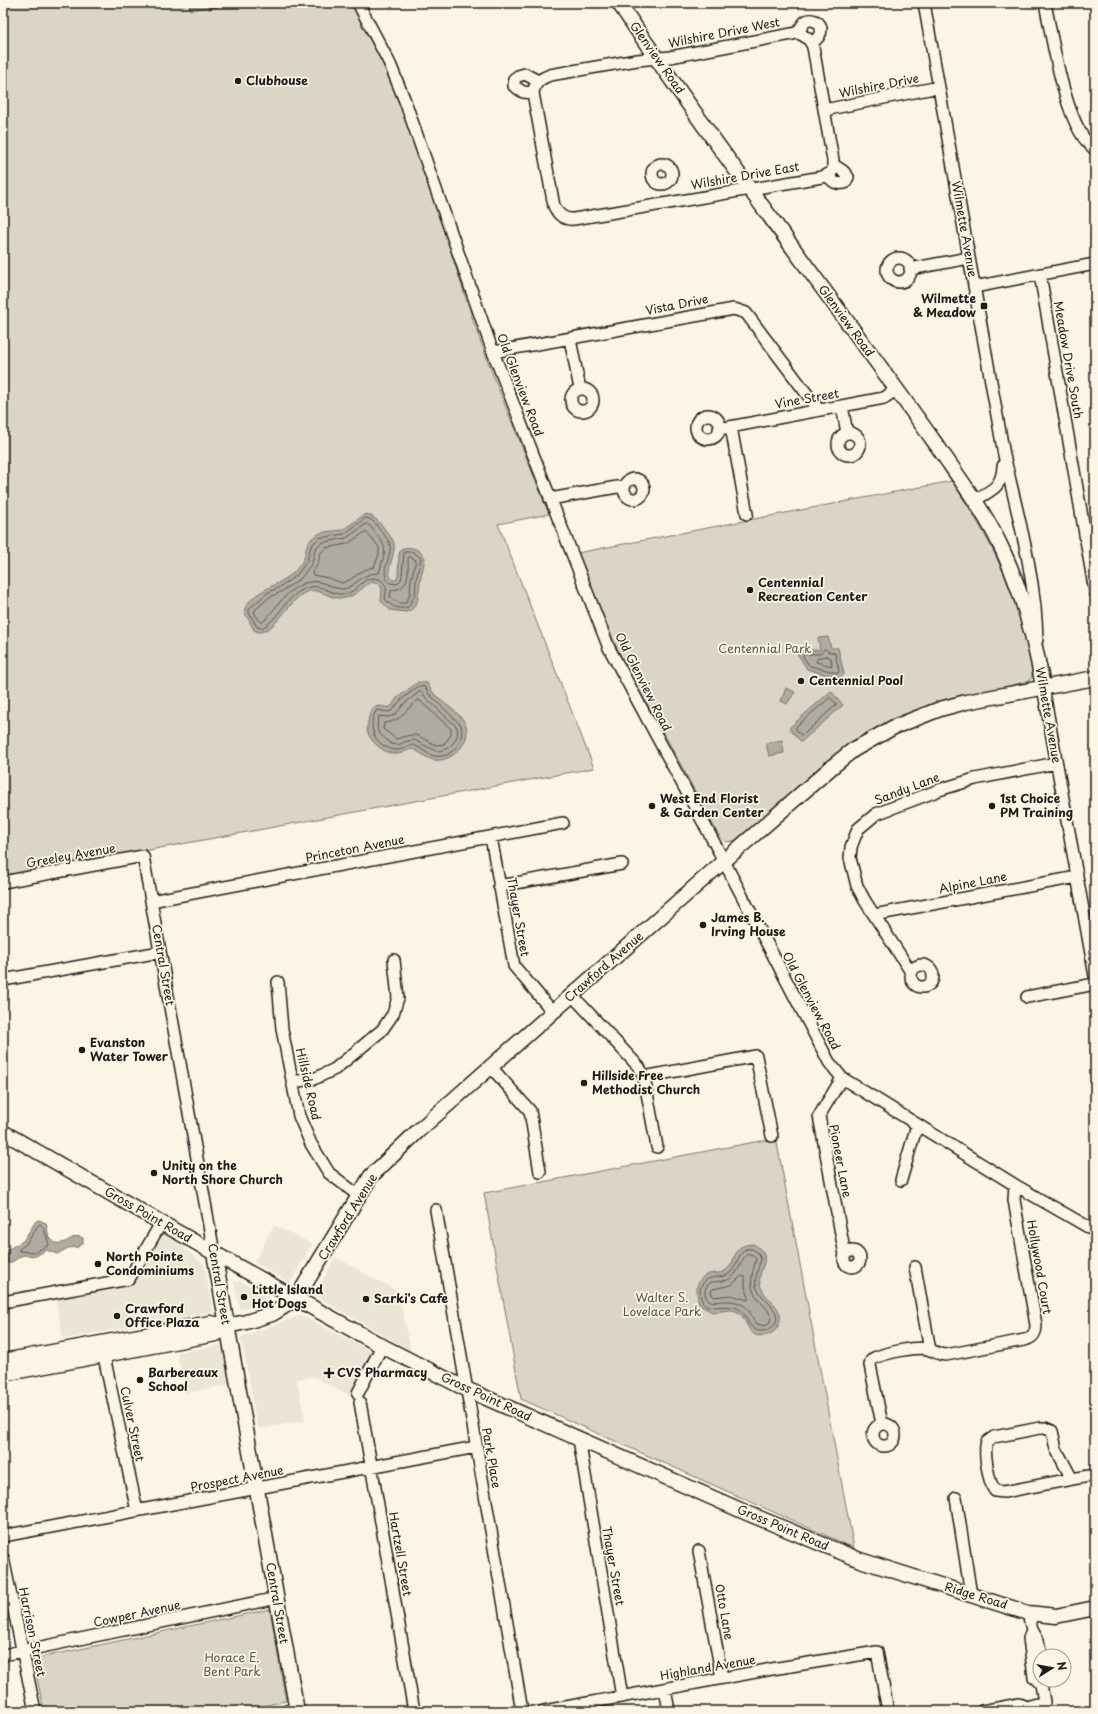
<svg xmlns="http://www.w3.org/2000/svg" width="1098" height="1714" viewBox="0 0 1098 1714" font-family="'Playpen Sans',sans-serif">
<rect width="100%" height="100%" fill="#fcf5e5"/>
<filter id="ink" filterUnits="userSpaceOnUse"><feTurbulence type="fractalNoise" baseFrequency=".025" numOctaves="2"/><feDisplacementMap in="SourceGraphic" scale="8" xChannelSelector="R" yChannelSelector="G"/><feConvolveMatrix kernelMatrix="1 2 1 2 8 2 1 2 1" color-interpolation-filters="sRGB"/></filter>
<g filter="url(#ink)">
<path fill="#ebe5d6" d="M 274,1225 L 312,1244 L 290,1283 L 254,1262 Z
M 161,1229 L 204,1264 L 213,1312 L 63,1339 L 56,1299 L 134,1283 Z
M 335,1257 L 399,1292 L 411,1351 L 315,1296 Z
M 240,1281 L 270,1299 L 271,1300 L 240,1310 L 234,1282 Z
M 301,1315 L 376,1354 L 354,1398 L 314,1377 L 297,1379 L 305,1421 L 258,1429 L 241,1337 Z
M 222,1345 L 229,1385 L 185,1393 L 177,1352 Z"/>
<path fill="#dbd5c8" stroke="#7c7872" d="M 3,3 L 353,3 C 408,102 437,212 473,320 C 495,385 524,450 549,514 L 498,524 L 594,768 L 3,877 Z
M 952,481 C 974,514 994,549 1009,585 C 1019,611 1025,638 1032,664 L 1032,677 L 1029,681 L 973,695 L 821,769 L 738,838 L 734,841 L 725,842 L 718,834 L 667,739 L 627,669 L 614,642 L 577,553 Z
M 776,1138 L 854,1548 L 521,1399 L 484,1193 Z
M 270,1609 L 286,1701 L 238,1711 L 44,1711 L 33,1659 Z"/>
<path fill="#b0aba1" stroke="#75726c" d="M 189,3 L 217,3 L 218,7 L 209,9 L 208,7 L 190,10 Z
M 367,514 C 375,517 379,522 384,528 C 387,533 393,538 394,544 C 396,557 383,572 393,580 L 396,580 L 398,577 L 399,554 L 401,549 C 410,545 420,549 425,558 C 424,566 421,574 420,583 C 418,594 420,608 406,612 L 390,610 L 381,601 L 382,589 L 379,584 L 371,582 C 362,587 356,596 345,598 C 330,601 319,585 304,593 C 288,602 276,632 258,632 L 254,630 L 244,611 C 251,590 280,586 294,572 C 297,569 301,564 303,560 C 308,550 303,543 317,535 C 324,530 334,532 341,530 C 349,527 357,519 364,515 Z
M 828,637 L 831,648 L 838,648 L 844,674 L 840,679 L 807,669 L 795,650 L 820,650 L 818,638 Z
M 418,682 L 427,683 C 429,686 430,689 432,691 C 440,703 456,709 464,721 C 475,739 453,763 434,760 C 426,759 420,751 412,749 C 406,750 401,755 394,754 C 384,753 369,741 367,730 C 367,726 368,721 369,717 C 370,713 371,709 375,707 C 380,705 385,708 391,707 L 397,698 Z
M 786,688 L 795,692 L 787,704 L 781,701 Z
M 831,691 L 843,705 L 801,742 L 789,728 Z
M 782,740 L 784,753 L 769,756 L 766,743 Z
M 39,1220 L 46,1223 L 49,1237 L 55,1243 C 68,1246 73,1232 83,1238 L 83,1243 L 78,1247 L 68,1248 L 57,1254 L 46,1250 L 36,1256 L 23,1255 L 10,1263 L 3,1263 L 3,1252 L 23,1241 L 36,1221 Z
M 753,1244 C 776,1257 757,1267 760,1284 C 763,1300 788,1307 778,1326 C 776,1330 773,1333 769,1334 C 747,1343 748,1318 738,1312 C 730,1308 724,1311 717,1312 C 711,1313 705,1308 700,1305 C 696,1295 694,1281 706,1275 C 712,1272 720,1275 726,1270 C 739,1260 730,1245 753,1244 Z"/>
<g fill="none" stroke-linecap="round" stroke-linejoin="round">
<path stroke="#575551" stroke-width="1" d="M 366,518 C 373,519 376,524 380,530 C 383,534 389,540 390,545 C 392,559 378,572 390,583 L 397,584 L 401,580 L 402,575 L 404,552 L 413,552 L 421,558 L 416,581 L 415,595 L 408,607 C 399,610 391,607 385,599 C 385,595 387,591 386,587 C 383,578 373,576 366,580 C 358,585 353,594 343,594 C 328,595 320,580 302,590 C 285,598 278,620 262,628 L 257,627 L 249,613 L 249,609 L 267,593 L 278,588 L 297,575 L 307,561 L 311,546 L 319,538 L 344,534 Z
M 367,524 L 370,526 C 388,549 387,545 379,573 C 358,574 360,584 344,589 C 335,589 328,584 319,582 C 295,578 279,604 265,620 L 262,622 L 260,622 L 254,612 L 256,609 L 270,597 L 281,592 L 301,578 L 312,563 L 315,549 L 321,543 L 346,538 Z
M 366,532 L 379,547 L 379,554 L 374,567 C 358,570 356,579 342,583 L 328,578 L 313,575 L 312,573 L 318,564 L 320,554 L 325,548 L 347,544 Z
M 410,557 L 416,560 L 411,580 L 410,594 L 406,603 L 400,603 L 390,598 L 391,591 C 394,589 396,590 400,588 C 410,583 408,568 408,558 Z
M 825,649 L 829,652 L 835,653 L 839,671 L 838,673 L 810,666 L 803,657 L 804,654 L 820,654 Z
M 826,656 L 831,658 L 832,666 L 816,662 L 817,659 Z
M 419,686 L 425,687 L 429,694 L 461,725 C 465,740 453,759 435,756 C 427,755 421,747 413,745 C 407,746 401,751 395,750 C 376,747 366,728 376,711 L 378,710 L 388,712 L 393,710 L 400,701 Z
M 421,691 L 426,698 L 457,727 C 460,740 449,751 436,751 L 414,740 L 407,741 L 398,745 L 391,744 L 378,732 L 377,724 L 379,716 L 388,717 L 395,715 L 404,704 Z
M 830,698 L 836,703 L 836,705 L 803,735 L 801,735 L 796,730 L 796,727 Z
M 419,700 L 451,729 L 451,735 L 444,744 L 436,745 C 415,736 421,731 396,739 L 383,729 L 384,723 C 404,721 404,709 419,700 Z
M 40,1224 L 44,1228 L 49,1245 L 35,1252 L 19,1251 L 19,1249 L 26,1244 L 37,1227 Z
M 746,1249 C 754,1248 758,1251 761,1259 C 759,1267 754,1277 756,1286 C 759,1298 781,1308 776,1322 C 772,1331 758,1335 751,1326 C 745,1319 746,1312 737,1308 C 724,1302 702,1316 700,1293 C 700,1288 702,1283 706,1280 C 712,1276 721,1278 727,1275 C 738,1269 736,1255 746,1249 Z
M 748,1254 L 753,1255 L 756,1259 C 752,1275 747,1287 760,1301 C 764,1306 769,1310 771,1317 L 769,1324 L 764,1326 L 755,1323 C 752,1317 750,1309 743,1305 C 739,1303 734,1301 729,1301 C 720,1300 705,1307 705,1291 C 705,1288 707,1285 710,1283 C 716,1280 725,1283 731,1278 C 741,1271 740,1258 748,1254 Z
M 742,1276 L 745,1277 L 745,1287 L 749,1297 L 748,1300 L 730,1295 L 715,1297 L 712,1295 L 711,1291 L 713,1289 L 731,1285 Z"/>
<g stroke="#1c1c1c" stroke-width="14">
<path id="minor" d="M 358,3 L 390,64 L 405,101 L 493,352 L 609,648 L 716,846 L 829,1062 L 842,1078 L 1015,1185 L 1095,1231
M 924,3 L 1004,455 C 1018,516 1036,578 1037,640
M 1045,3 C 1052,37 1066,132 1095,149
M 797,33 C 805,35 810,39 813,47 L 833,160 L 833,169 L 831,173 L 822,177 L 574,219 C 564,220 558,215 554,206 L 533,93 C 535,82 540,79 550,75 L 637,60 L 670,57 Z
M 797,33 C 800,30 802,25 805,22 C 811,17 822,22 821,30 C 821,36 816,40 812,43
M 533,93 L 523,92 L 514,86 L 514,79 L 518,76 L 525,74 L 538,81
M 824,110 L 939,87
M652 174a10 10 0 1 1 20 0a10 10 0 1 1-20 0Z
M 827,175 C 833,182 836,185 845,183 L 848,177 L 843,171 L 834,165
M887 270a12 12 0 1 1 24 0a12 12 0 1 1-24 0Z
M 910,269 L 969,258
M 1040,274 L 1095,592
M 974,287 L 1095,264
M 570,339 L 580,389
M 493,352 L 734,309 L 746,313 L 819,410
M571 400a11 11 0 1 1 22 0a11 11 0 1 1-22 0Z
M 842,406 L 847,433
M696 427a12 12 0 1 1 24 0a12 12 0 1 1-24 0Z
M 731,427 L 747,514
M 719,429 L 884,398 L 897,389
M838 444a11 11 0 1 1 22 0a11 11 0 1 1-22 0Z
M624 489a10 10 0 1 1 20 0a10 10 0 1 1-20 0Z
M 550,499 L 617,487 L 624,488
M 975,500 C 992,490 1002,487 1003,466
M 1043,687 L 1095,976
M 491,837 L 514,966 L 553,1012
M 3,882 L 143,856 L 214,1253
M 499,886 L 622,864
M 151,901 L 563,823
M 874,915 L 1077,877
M911 976a11 11 0 1 1 22 0a11 11 0 1 1-22 0Z
M 911,972 L 865,901 L 857,886 L 850,858 L 851,847 L 858,829 L 876,814 L 942,789 L 975,779 L 1056,763
M 3,980 L 160,952
M 278,982 L 282,1029 L 299,1116 L 311,1144 L 329,1173 L 359,1196
M 572,995 L 639,1067 L 644,1077 L 657,1147
M 1027,997 L 1095,984
M 491,1067 L 530,1111 L 540,1172
M 644,1077 L 756,1056 L 772,1136
M 842,1078 L 819,1116 L 845,1255
M 293,1082 L 316,1078 L 335,1069 L 382,1030 L 393,1014 L 398,998 L 394,960
M 901,1180 L 917,1125
M 436,1210 L 522,1711
M844 1259a8 8 0 1 1 16 0a8 8 0 1 1-16 0Z
M 915,1267 L 930,1350
M 3,1302 L 129,1279 L 161,1223
M 102,1347 L 137,1511
M 358,1393 L 382,1346
M 360,1402 L 414,1711
M873 1435a11 11 0 1 1 22 0a11 11 0 1 1-22 0Z
M 882,1424 L 870,1365 L 871,1361 L 874,1358 C 886,1353 915,1346 928,1349 C 934,1351 939,1355 946,1355 L 1024,1340 C 1033,1338 1036,1334 1036,1325 L 1014,1200 L 1015,1185
M 1040,1428 L 1045,1428 L 1052,1431 L 1056,1449 L 1072,1479 L 1004,1492 L 995,1491 C 989,1484 983,1451 987,1442 L 994,1437 Z
M 579,1439 L 622,1697
M 1072,1479 L 1095,1475
M 956,1498 L 971,1595
M 3,1536 L 476,1447
M 699,1551 L 722,1678
M 3,1558 L 35,1711
M 1028,1613 L 1032,1630 L 1038,1640 L 1041,1656
M 1032,1630 L 1029,1638 L 1034,1677 L 1041,1684
M 3,1655 L 277,1598
M 665,1689 L 669,1711
M 286,1711 L 296,1709
M 544,1711 L 772,1669 L 877,1652 L 888,1711
M 982,1711 L 1019,1704 L 1026,1707
M 1022,1711 L 1026,1707 L 1044,1702 L 1041,1684 L 1043,1680"/>
</g>
<g stroke="#1c1c1c" stroke-width="17">
<path id="major" d="M 619,3 C 689,108 765,210 840,312 C 873,357 906,402 938,447 C 961,481 986,513 1003,551 C 1023,594 1035,640 1043,687
M 3,1132 L 228,1261 L 382,1346 L 466,1389 L 747,1513 L 860,1560 L 1028,1613 L 1056,1616 L 1095,1608
M 214,1253 L 297,1711
M 3,1361 L 210,1323 L 227,1326 L 246,1322 L 272,1314 L 296,1299 L 371,1176 L 418,1131 L 724,861 L 833,766 L 853,750 L 894,727 L 940,709 L 966,702 L 1095,678
M 3,1374 L 216,1334 L 227,1326"/>
</g>
<use href="#minor" stroke="#fcf5e5" stroke-width="11"/>
<use href="#major" stroke="#fcf5e5" stroke-width="14"/>
</g>
</g>
<g fill="#1c1c1c" stroke="#fcf5e5" stroke-width="1.5">
<circle cx="238" cy="81" r="4"/>
<rect x="980" y="302" width="8" height="8" rx="2"/>
<circle cx="750" cy="590" r="4"/>
<circle cx="801" cy="681" r="4"/>
<circle cx="652" cy="806" r="4"/>
<circle cx="992" cy="806" r="4"/>
<circle cx="703" cy="925" r="4"/>
<circle cx="82" cy="1050" r="4"/>
<circle cx="584" cy="1083" r="4"/>
<circle cx="154" cy="1173" r="4"/>
<circle cx="98" cy="1264" r="4"/>
<circle cx="244" cy="1297" r="4"/>
<circle cx="366" cy="1299" r="4"/>
<circle cx="117" cy="1316" r="4"/>
<path d="M327 1367h4v4h4v4h-4v4h-4v-4h-4v-4h4z"/>
<circle cx="140" cy="1380" r="4"/>
</g>
<g text-anchor="middle" stroke-width="3.5" stroke-linejoin="round" paint-order="stroke">
<g font-size="12" fill="#1c1c1c" stroke="#fcf5e5">
<text transform="translate(724 33) rotate(-11)" y="4">Wilshire Drive West</text>
<text transform="translate(657 58) rotate(55)" y="4">Glenview Road</text>
<text transform="translate(879 86) rotate(-11)" y="4">Wilshire Drive</text>
<text transform="translate(745 176) rotate(-10)" y="4">Wilshire Drive East</text>
<text transform="translate(964 229) rotate(80)" y="4">Wilmette Avenue</text>
<text transform="translate(677 305) rotate(-11)" y="4">Vista Drive</text>
<text transform="translate(846 321) rotate(54)" y="4">Glenview Road</text>
<text transform="translate(1068 360) rotate(80)" y="4">Meadow Drive South</text>
<text transform="translate(520 385) rotate(69)" y="4">Old Glenview Road</text>
<text transform="translate(807 399) rotate(-10)" y="4">Vine Street</text>
<text transform="translate(643 682) rotate(63)" y="4">Old Glenview Road</text>
<text transform="translate(1048 715) rotate(80)" y="4">Wilmette Avenue</text>
<text transform="translate(907 789) rotate(-21)" y="4">Sandy Lane</text>
<text transform="translate(355 849) rotate(-11)" y="4">Princeton Avenue</text>
<text transform="translate(71 856) rotate(-10)" y="4">Greeley Avenue</text>
<text transform="translate(973 883) rotate(-11)" y="4">Alpine Lane</text>
<text transform="translate(518 917) rotate(80)" y="4">Thayer Street</text>
<text transform="translate(163 965) rotate(80)" y="4">Central Street</text>
<text transform="translate(604 967) rotate(-41)" y="4">Crawford Avenue</text>
<text transform="translate(811 1001) rotate(62)" y="4">Old Glenview Road</text>
<text transform="translate(308 1084) rotate(77)" y="4">Hillside Road</text>
<text transform="translate(840 1161) rotate(79)" y="4">Pioneer Lane</text>
<text transform="translate(148 1215) rotate(30)" y="4">Gross Point Road</text>
<text transform="translate(348 1217) rotate(-58)" y="4">Crawford Avenue</text>
<text transform="translate(1039 1267) rotate(80)" y="4">Hollywood Court</text>
<text transform="translate(219 1284) rotate(80)" y="4">Central Street</text>
<text transform="translate(486 1397) rotate(25)" y="4">Gross Point Road</text>
<text transform="translate(132 1424) rotate(78)" y="4">Culver Street</text>
<text transform="translate(491 1458) rotate(80)" y="4">Park Place</text>
<text transform="translate(237 1479) rotate(-11)" y="4">Prospect Avenue</text>
<text transform="translate(783 1528) rotate(23)" y="4">Gross Point Road</text>
<text transform="translate(400 1554) rotate(80)" y="4">Hartzell Street</text>
<text transform="translate(613 1566) rotate(80)" y="4">Thayer Street</text>
<text transform="translate(976 1596) rotate(17)" y="4">Ridge Road</text>
<text transform="translate(277 1603) rotate(80)" y="4">Central Street</text>
<text transform="translate(724 1612) rotate(80)" y="4">Otto Lane</text>
<text transform="translate(137 1614) rotate(-12)" y="4">Cowper Avenue</text>
<text transform="translate(32 1632) rotate(78)" y="4">Harrison Street</text>
<text transform="translate(708 1668) rotate(-10)" y="4">Highland Avenue</text>
</g>
<g font-size="12" font-weight="bold" fill="#1c1c1c" stroke="#fcf5e5" text-anchor="start">
<text x="246" y="85">Clubhouse</text>
<text x="976" y="303" text-anchor="end">Wilmette<tspan x="976" dy="14">&amp; Meadow</tspan></text>
<text x="758" y="587">Centennial<tspan x="758" dy="14">Recreation Center</tspan></text>
<text x="809" y="685">Centennial Pool</text>
<text x="660" y="803">West End Florist<tspan x="660" dy="14">&amp; Garden Center</tspan></text>
<text x="1000" y="803">1st Choice<tspan x="1000" dy="14">PM Training</tspan></text>
<text x="711" y="922">James B.<tspan x="711" dy="14">Irving House</tspan></text>
<text x="90" y="1047">Evanston<tspan x="90" dy="14">Water Tower</tspan></text>
<text x="592" y="1080">Hillside Free<tspan x="592" dy="14">Methodist Church</tspan></text>
<text x="162" y="1170">Unity on the<tspan x="162" dy="14">North Shore Church</tspan></text>
<text x="106" y="1261">North Pointe<tspan x="106" dy="14">Condominiums</tspan></text>
<text x="252" y="1294">Little Island<tspan x="252" dy="14">Hot Dogs</tspan></text>
<text x="374" y="1303">Sarki's Cafe</text>
<text x="125" y="1313">Crawford<tspan x="125" dy="14">Office Plaza</tspan></text>
<text x="148" y="1377">Barbereaux<tspan x="148" dy="14">School</tspan></text>
<text x="337" y="1377">CVS Pharmacy</text>
</g>
<g font-size="12" fill="#555450" stroke="#fcf5e5">
<text x="765" y="653">Centennial Park</text>
<text x="662" y="1302">Walter S.<tspan x="662" dy="14">Lovelace Park</tspan></text>
<text x="232" y="1662">Horace E.<tspan x="232" dy="14">Bent Park</tspan></text>
</g>
</g>
<rect width="1098" height="1714" fill="none" stroke="#fcf5e5" stroke-width="16"/>
<rect x="8" y="8" width="1082" height="1698" fill="none" stroke="#1c1c1c" stroke-width="1.5" filter="url(#ink)"/>
<g transform="translate(1052 1668) rotate(79)"><circle r="19" fill="#fcf5e5" stroke="#a29e95"/>
<path d="M0-3L7 15L0 10L-7 15Z" fill="#1c1c1c"/>
<text y="-6" font-size="11" font-weight="bold" text-anchor="middle" fill="#1c1c1c">N</text>
</g>
</svg>
